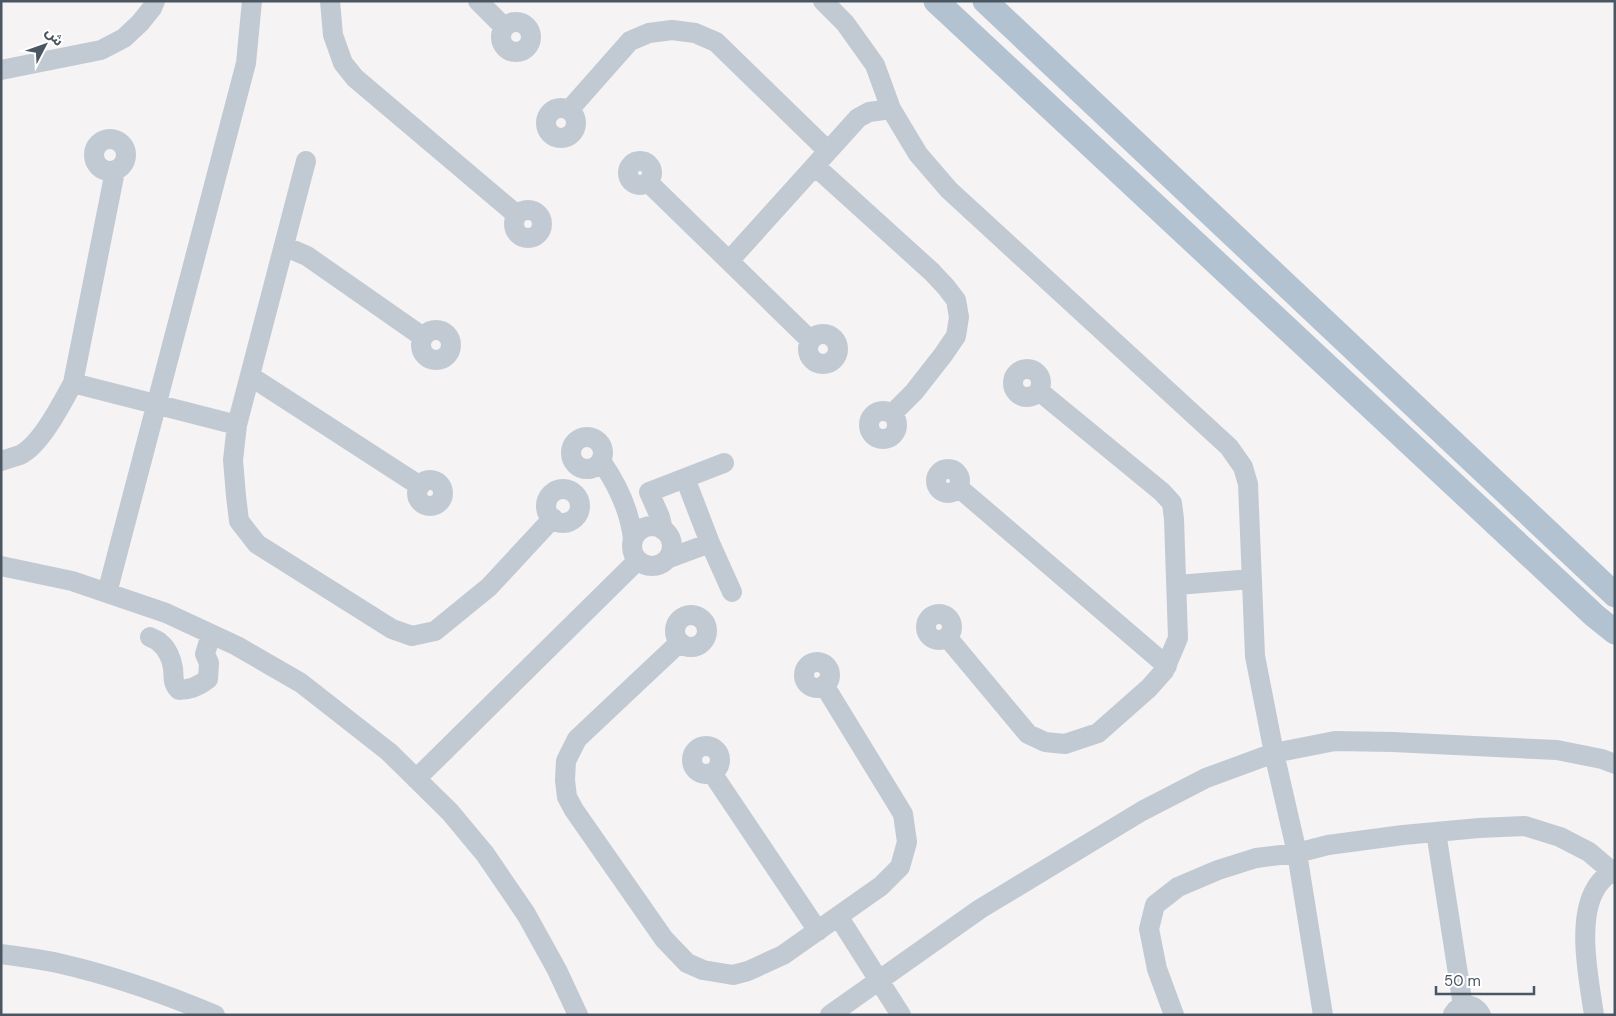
<svg xmlns="http://www.w3.org/2000/svg" width="1616" height="1016" viewBox="0 0 1616 1016" font-family="'DM Sans','Noto Sans Arabic',sans-serif">
<rect width="100%" height="100%" fill="#f5f3f3"/>
<g fill="none" stroke-linecap="round" stroke-linejoin="round">
<path stroke="#c1cad2" stroke-width="20" d="M 330,1 L 333,35 L 343,63 L 355,78 L 517,215
M 478,1 L 504,27
M 823,1 L 845,23 L 875,65 L 891,109 L 918,154 L 949,190 L 1229,447 L 1243,467 L 1248,484 L 1255,656 L 1274,753 L 1297,853 L 1323,1015
M501 37a15 15 0 1 1 30 0a15 15 0 1 1-30 0Z
M 1,70 L 101,50 L 124,38 L 140,23 L 152,8 L 155,1
M546 123a15 15 0 1 1 30 0a15 15 0 1 1-30 0Z
M 569,110 L 630,41 L 649,33 L 672,30 L 695,33 L 716,42 L 828,151
M94 155a16 16 0 1 1 32 0a16 16 0 1 1-32 0Z
M628 173a12 12 0 1 1 24 0a12 12 0 1 1-24 0Z
M 306,161 L 237,425 L 233,460 L 236,496 L 239,521 L 257,544 L 392,629 L 412,636 L 435,631 L 489,587 L 553,518
M 815,166 L 932,272 L 946,287 L 956,300 L 959,317 L 956,336 L 943,355 L 914,392 L 892,414
M 649,183 L 810,340
M514 224a14 14 0 1 1 28 0a14 14 0 1 1-28 0Z
M 284,246 L 307,256 L 423,337
M 729,261 L 858,118 L 869,112 L 891,109
M421 345a15 15 0 1 1 30 0a15 15 0 1 1-30 0Z
M808 349a15 15 0 1 1 30 0a15 15 0 1 1-30 0Z
M1013 383a14 14 0 1 1 28 0a14 14 0 1 1-28 0Z
M 250,376 L 420,486
M 73,383 L 237,425
M869 425a14 14 0 1 1 28 0a14 14 0 1 1-28 0Z
M571 453a16 16 0 1 1 32 0a16 16 0 1 1-32 0Z
M 1,461 C 7,459 14,457 20,455 C 41,445 62,403 73,383 L 115,171
M 601,461 C 617,484 630,512 633,539
M936 481a12 12 0 1 1 24 0a12 12 0 1 1-24 0Z
M417 493a13 13 0 1 1 26 0a13 13 0 1 1-26 0Z
M 958,487 L 1167,666
M546 506a17 17 0 1 1 34 0a17 17 0 1 1-34 0Z
M632 546a20 20 0 1 1 40 0a20 20 0 1 1-40 0Z
M 663,530 L 660,517 L 649,492 L 724,463
M 710,543 L 732,592
M 667,559 L 710,543 L 685,478
M 1,566 L 72,581 L 166,613 L 237,646 L 301,683 L 389,752 L 450,812 L 485,854 L 526,914 L 557,970 L 578,1015
M 1177,585 L 1252,579
M 107,593 L 246,63 L 252,1
M926 627a13 13 0 1 1 26 0a13 13 0 1 1-26 0Z
M675 631a16 16 0 1 1 32 0a16 16 0 1 1-32 0Z
M 150,637 C 153,639 158,640 160,643 C 167,648 172,660 173,668 C 174,677 172,683 179,690 C 191,690 199,686 208,679 L 209,663 L 205,654 L 211,634
M 947,637 L 1028,734 L 1045,742 L 1065,744 L 1098,733 L 1149,688 L 1164,671 L 1178,638 L 1174,519 L 1172,503 L 1162,492 L 1039,391
M 680,642 L 577,739 L 566,761 L 565,780 L 567,797 L 574,810 L 664,939 L 687,963 L 703,970 L 733,975 L 748,971 L 783,955 L 881,886 L 900,867 L 907,842 L 903,814 L 824,685
M804 675a13 13 0 1 1 26 0a13 13 0 1 1-26 0Z
M692 760a14 14 0 1 1 28 0a14 14 0 1 1-28 0Z
M 712,773 L 818,931
M 416,779 L 638,560
M 1436,832 L 1463,1006
M 838,916 L 901,1015
M 1,954 C 21,957 42,959 62,964 C 114,976 165,994 215,1015
M 1453,1014 C 1461,1002 1474,1003 1481,1015
M 830,1015 L 980,909 L 1142,811 L 1206,778 L 1274,753 L 1335,741 L 1393,742 L 1557,750 L 1602,759 L 1615,764
M 1174,1015 L 1157,969 L 1149,929 L 1155,905 L 1178,887 L 1218,870 L 1256,858 L 1297,853 L 1328,845 L 1403,835 L 1479,828 L 1525,826 L 1560,837 L 1589,852 L 1615,874
M 1594,1015 C 1589,980 1576,920 1596,888 C 1599,882 1606,876 1611,871"/>
<path stroke="#b3c2d1" stroke-width="25" d="M 936,1 L 1595,616 L 1615,632
M 985,1 L 1615,595"/>
</g>
<rect width="1616" height="1016" fill="none" stroke="#4a5661" stroke-width="5"/>
<g transform="translate(45 45) rotate(49)" stroke="#ffffff" stroke-width="4" paint-order="stroke">
<path d="M0-4L9 19L0 12L-9 19Z" fill="#4a5661"/>
<text y="-8" font-size="14" font-weight="bold" text-anchor="middle" fill="#4a5661">ش</text>
</g>
<path d="M1436 986v8h98v-8" fill="none" stroke="#4a5661" stroke-width="2.5"/>
<text x="1444" y="986" font-size="15" fill="#4a5661" stroke="#ffffff" stroke-width="4" paint-order="stroke">50 m</text>
</svg>
